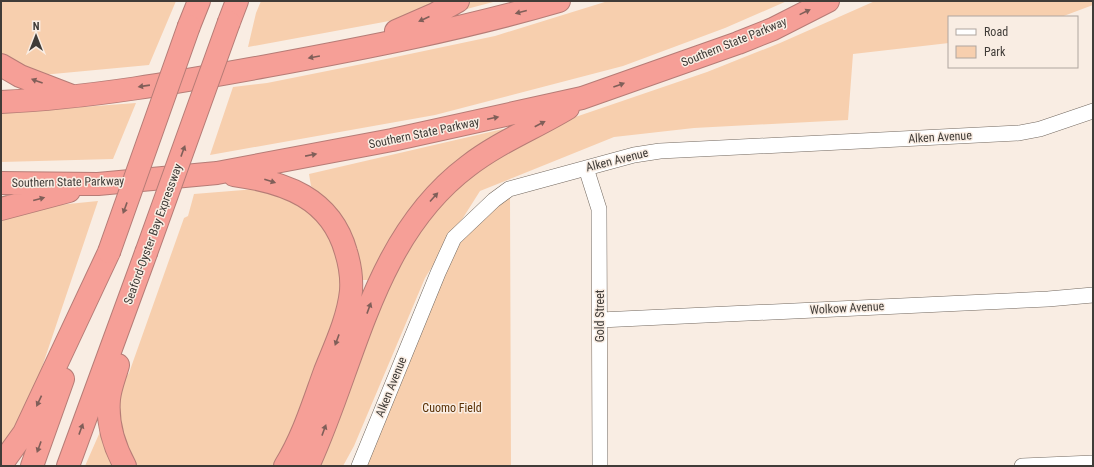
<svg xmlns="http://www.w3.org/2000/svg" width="1094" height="467" viewBox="0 0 1094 467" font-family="'Roboto Condensed',sans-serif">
<rect width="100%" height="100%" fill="#f9ede3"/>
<path fill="#f7cfae" d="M 1,1 L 176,1 L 149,65 L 42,75 L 1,55 Z
M 261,1 L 445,1 L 400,19 L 248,47 L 256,13 Z
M 471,1 L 497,1 L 459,11 Z
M 608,1 L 787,1 L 725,28 L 623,66 L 435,115 L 210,155 L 233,87 L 267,83 L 367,63 L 495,36 Z
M 875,1 L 1093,1 L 1093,5 L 1061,17 L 949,17 L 949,43 L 853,54 L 848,120 L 694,128 L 614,137 L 480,191 L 425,278 L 354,446 L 343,466 L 319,466 L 392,274 L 427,215 L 490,156 L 552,125 L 707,72 L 780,43 Z
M 136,103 L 113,159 L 1,162 L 1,113 Z
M 503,129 L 507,134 L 474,152 L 373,280 L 359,280 L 359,259 L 343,219 L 311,186 L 309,174 Z
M 256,189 L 299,200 L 329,227 L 345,268 L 344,299 L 293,441 L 274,466 L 138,466 C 120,448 117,419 114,394 L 129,373 L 184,218 L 188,216 L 194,194 Z
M 510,196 L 511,466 L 365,466 L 458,242 Z
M 98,201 L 38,379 L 11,434 L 1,447 L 1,216 L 18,209 Z
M 103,425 L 118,466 L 85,466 Z"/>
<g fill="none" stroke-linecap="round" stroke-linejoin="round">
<g stroke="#736960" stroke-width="16">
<path id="minor" d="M 586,168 L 599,209 L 600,466
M 600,320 L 1048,299 L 1093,295
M 359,466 L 438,273 L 454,238 L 494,200 L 509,189 L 634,155 L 660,151 L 1019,133 L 1040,129 L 1093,111
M 1022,466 L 1093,463"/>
</g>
<g stroke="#b67c76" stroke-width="24">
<path id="highway" d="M 229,22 L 237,1
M 189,26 L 199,1
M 396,31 L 435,14 L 458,1
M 1,65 L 20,76 L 72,96
M 1,102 C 90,98 179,82 267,66 C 365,48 463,29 559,1
M 234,175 C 285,182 331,198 346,252 C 350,265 352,277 351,291 C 348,319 335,346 325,371 C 313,404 303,437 285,466
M 1,183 L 98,184 L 217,173 L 392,140 L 582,98 L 738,43 L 773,29 L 828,1
M 1,209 L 69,191
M 118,365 C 115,376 110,388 109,399 C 107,422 114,446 125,466
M 1,465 L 24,433 L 109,252
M 32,466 L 63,379
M 68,466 L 146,253
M 308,466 C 356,363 372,238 468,166 C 499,142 535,128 568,108"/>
</g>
<use href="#minor" stroke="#fff" stroke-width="15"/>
<use href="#highway" stroke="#f69f97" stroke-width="22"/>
<g stroke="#b67c76" stroke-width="24" stroke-linecap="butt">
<path id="highway-bridge" d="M 109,252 L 189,26
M 146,253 L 229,22"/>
</g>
<use href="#highway-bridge" stroke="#f69f97" stroke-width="22"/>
</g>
<defs><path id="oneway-solid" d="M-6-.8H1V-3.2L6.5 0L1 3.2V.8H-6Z"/></defs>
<g fill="#805f59">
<use href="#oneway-solid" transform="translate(521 12) rotate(165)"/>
<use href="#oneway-solid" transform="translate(805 12) rotate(-26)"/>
<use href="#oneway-solid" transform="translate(424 19) rotate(156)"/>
<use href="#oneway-solid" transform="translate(314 57) rotate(170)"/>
<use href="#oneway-solid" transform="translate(37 81) rotate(-160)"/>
<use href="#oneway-solid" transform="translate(619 85) rotate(-20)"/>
<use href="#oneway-solid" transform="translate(144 86) rotate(172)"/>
<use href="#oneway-solid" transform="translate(493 118) rotate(-12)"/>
<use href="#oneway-solid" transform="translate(540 124) rotate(-28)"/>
<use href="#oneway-solid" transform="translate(183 151) rotate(-70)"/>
<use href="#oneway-solid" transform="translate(311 155) rotate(-11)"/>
<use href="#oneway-solid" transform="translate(270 181) rotate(18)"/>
<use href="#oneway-solid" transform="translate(434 197) rotate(-48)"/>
<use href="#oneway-solid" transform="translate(39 199) rotate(-15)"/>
<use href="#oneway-solid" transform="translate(125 208) rotate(110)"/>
<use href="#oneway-solid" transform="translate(369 308) rotate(-70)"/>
<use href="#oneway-solid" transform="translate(337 340) rotate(110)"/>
<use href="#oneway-solid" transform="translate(39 401) rotate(115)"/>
<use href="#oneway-solid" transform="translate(81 429) rotate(-70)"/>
<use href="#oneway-solid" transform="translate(324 430) rotate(-70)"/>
<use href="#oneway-solid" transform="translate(39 447) rotate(110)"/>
</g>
<g text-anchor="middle" stroke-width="3" stroke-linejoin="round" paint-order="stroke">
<g font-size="12" fill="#403c38" stroke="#f9ede3">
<text transform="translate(734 42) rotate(-22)" y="4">Southern State Parkway</text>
<text transform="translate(424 133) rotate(-12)" y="4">Southern State Parkway</text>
<text transform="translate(940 137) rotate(-3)" y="4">Alken Avenue</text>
<text transform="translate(617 160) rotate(-14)" y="4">Alken Avenue</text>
<text transform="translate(68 182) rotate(-1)" y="4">Southern State Parkway</text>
<text transform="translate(153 234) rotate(-70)" y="4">Seaford-Oyster Bay Expressway</text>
<text transform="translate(847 308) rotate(-3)" y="4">Wolkow Avenue</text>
<text transform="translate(600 316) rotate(-90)" y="4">Gold Street</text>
<text transform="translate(391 387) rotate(-68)" y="4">Alken Avenue</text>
</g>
<g font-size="12" fill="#5a3106" stroke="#f9ede3">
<text x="452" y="412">Cuomo Field</text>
</g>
</g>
<rect width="1094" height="467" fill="none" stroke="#403c38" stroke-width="4"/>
<rect x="948" y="16" width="130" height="52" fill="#f9ede3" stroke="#afa69f"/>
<rect x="956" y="29" width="20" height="6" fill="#ffffff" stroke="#afa69f"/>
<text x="984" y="36" font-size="12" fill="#403c38">Road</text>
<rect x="956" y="46" width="20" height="12" fill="#f7cfae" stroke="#afa69f"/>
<text x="984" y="56" font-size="12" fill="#403c38">Park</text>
<g transform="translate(36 36)" stroke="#f9ede3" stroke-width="3" paint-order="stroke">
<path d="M0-3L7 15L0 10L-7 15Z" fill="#403c38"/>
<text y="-6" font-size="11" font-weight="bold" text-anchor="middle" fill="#403c38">N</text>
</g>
</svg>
